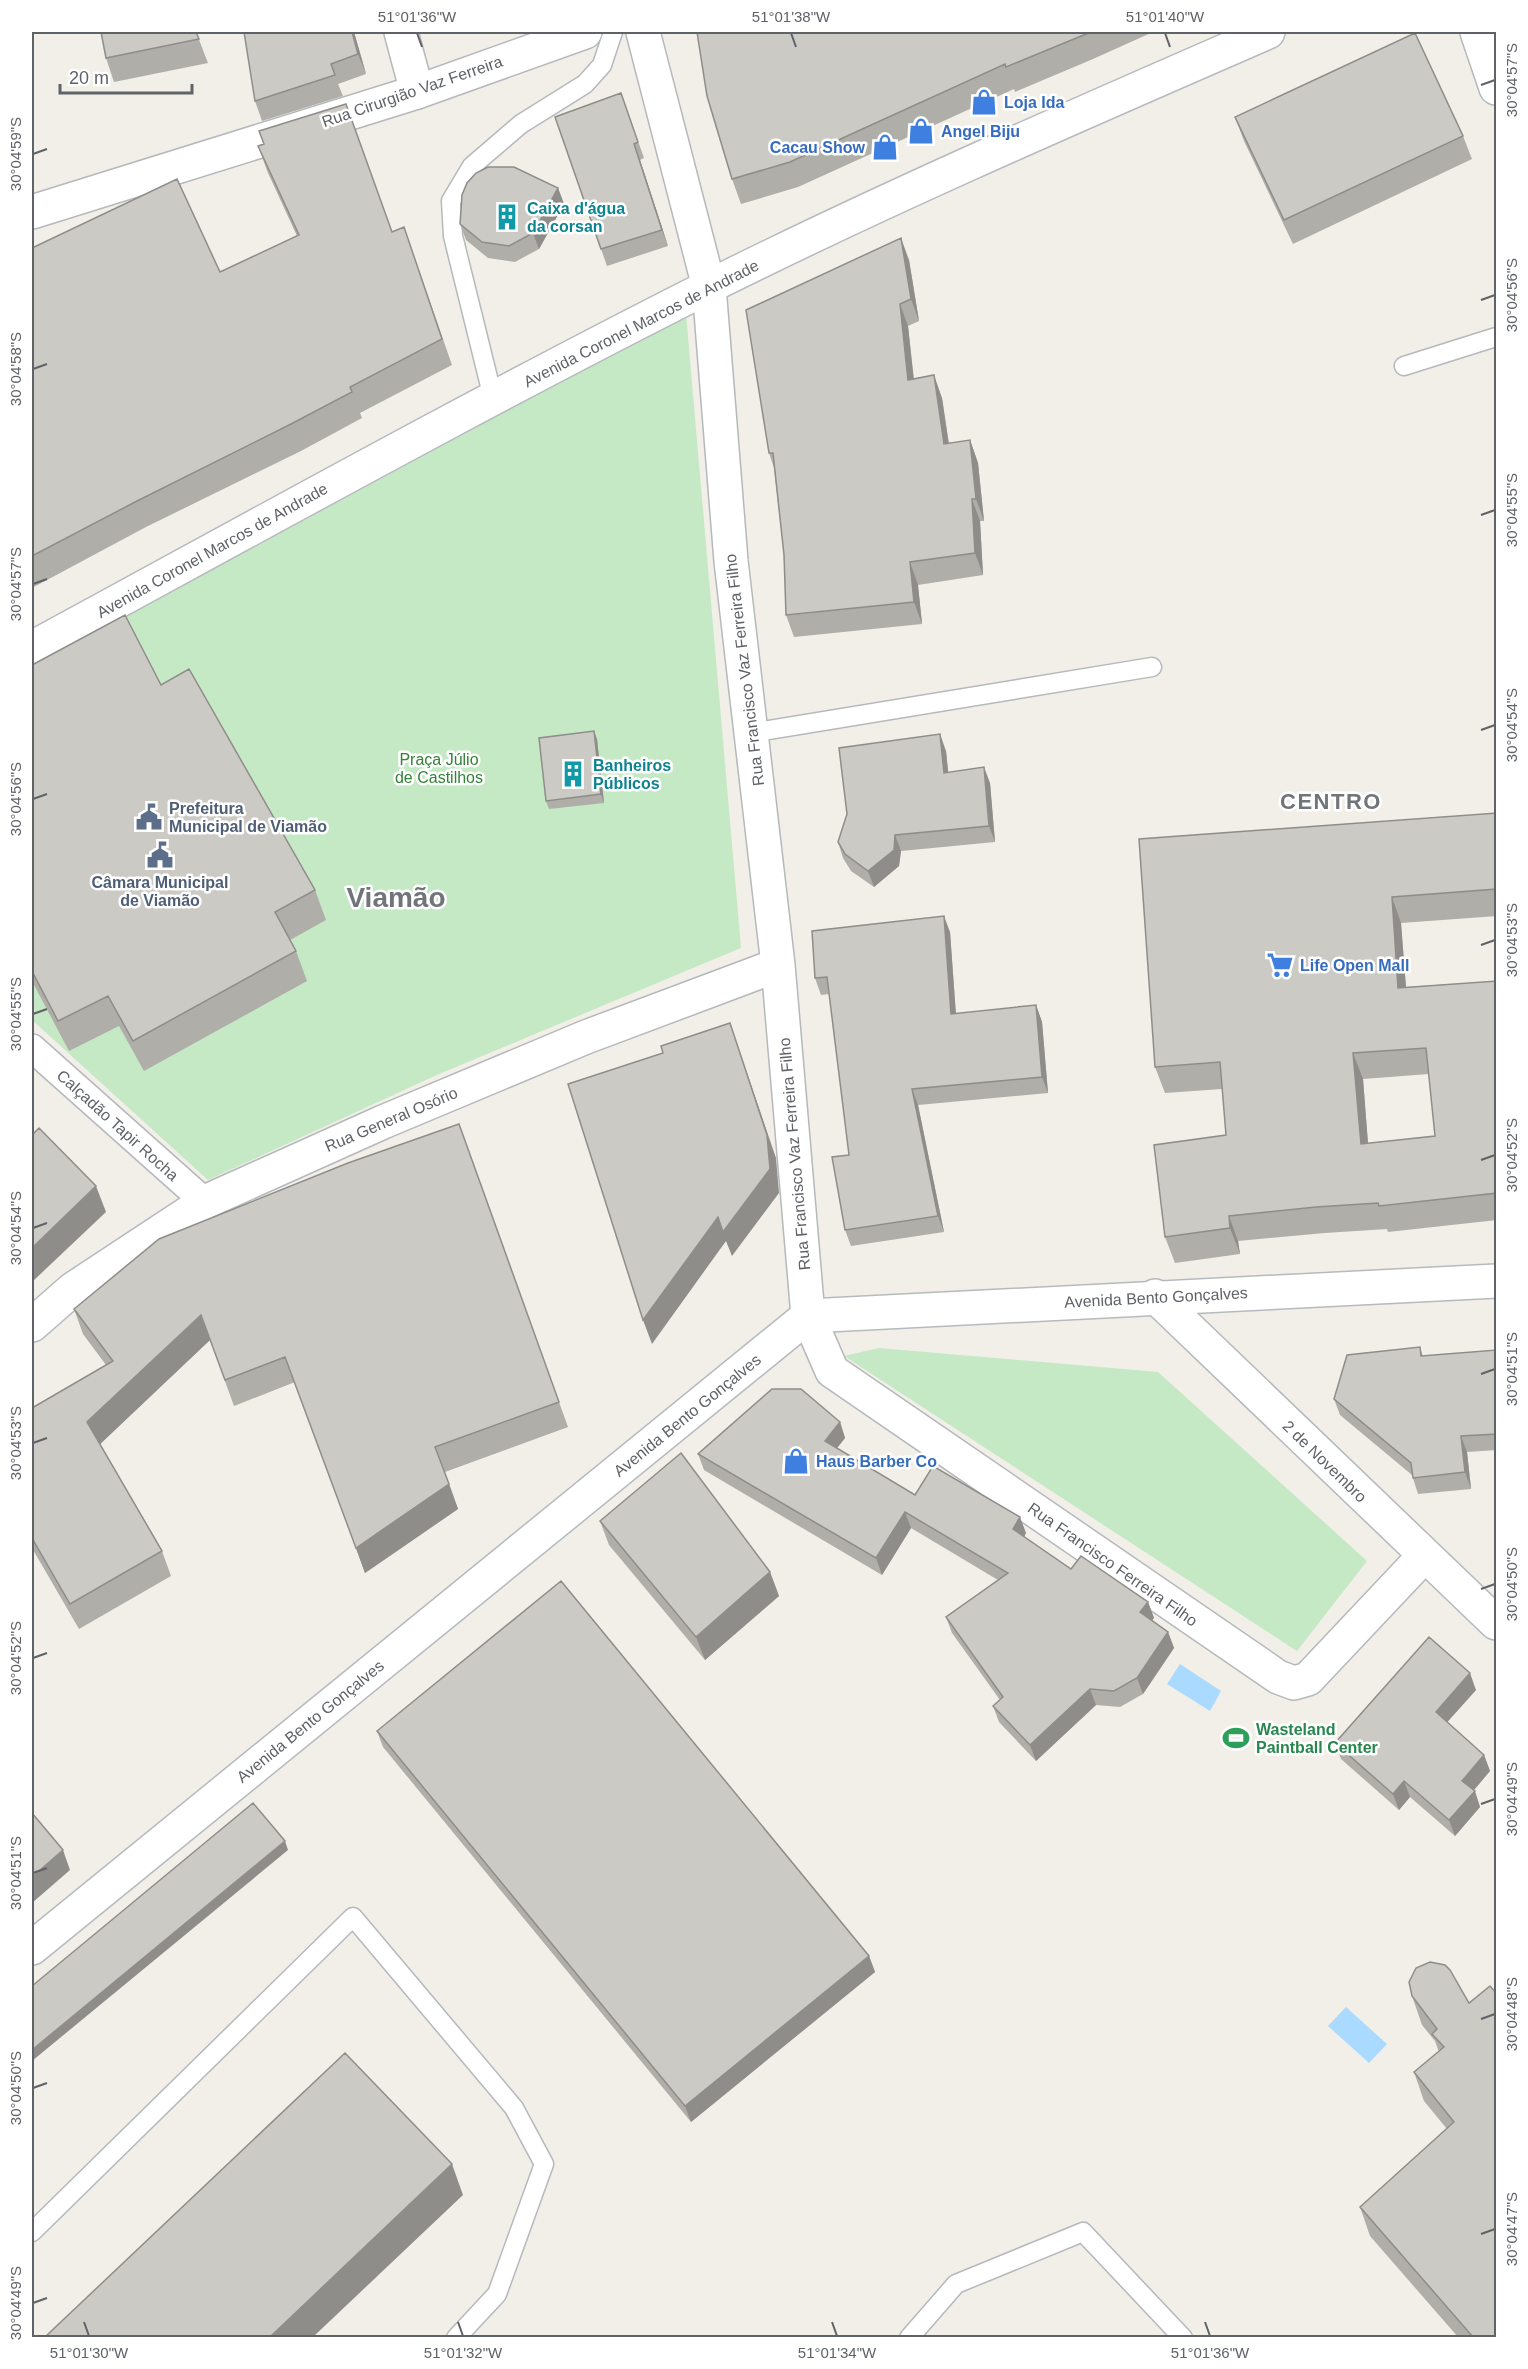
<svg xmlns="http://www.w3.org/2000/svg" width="1528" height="2369" viewBox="0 0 1528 2369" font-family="Helvetica,sans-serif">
<rect width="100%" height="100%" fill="#f1efe8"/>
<path fill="#c5e8c5" d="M 686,314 L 741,948 L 439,1074 L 208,1180 L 32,1020 L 32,667 Z
M 879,1348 L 1158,1372 L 1367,1561 L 1297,1651 L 844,1356 Z"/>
<path fill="#aadaff" d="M 1180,1664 L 1221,1691 L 1210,1711 L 1167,1684 Z
M 1346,2007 L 1387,2044 L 1369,2063 L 1328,2026 Z"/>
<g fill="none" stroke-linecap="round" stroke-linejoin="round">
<g stroke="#b5b8bc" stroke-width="21">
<path id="service" d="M 1404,366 L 1496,337
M 493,398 L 453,236 L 451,201 L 472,166 L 521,124 L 585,84 L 602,65 L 613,32
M 751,733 L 1152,667
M 32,2232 L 353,1917 L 514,2108 L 544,2164 L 497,2294 L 456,2338
M 909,2338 L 956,2284 L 1083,2232 L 1183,2338"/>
</g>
<g stroke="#b5b8bc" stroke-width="30">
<path id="pedestrian" d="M 32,1048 L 205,1202"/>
</g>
<g stroke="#b5b8bc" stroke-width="36">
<path id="minor" d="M 401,32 L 417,92
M 643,32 L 709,287
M 808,1316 L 832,1371 L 1278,1677 L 1294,1683 L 1308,1679 L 1424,1556"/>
</g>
<g stroke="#b5b8bc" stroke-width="36">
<path id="tertiary" d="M 1477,32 L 1496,88
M 32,212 L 417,92 L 585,32
M 709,287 L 731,561 L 778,965 L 808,1316
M 1155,1296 L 1496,1623
M 32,1325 L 73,1289 L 205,1202 L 383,1122 L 586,1037 L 778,965"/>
</g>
<g stroke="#b6babf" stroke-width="36">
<path id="secondary" d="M 32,648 C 255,527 478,403 706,288 C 890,196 1080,114 1268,32
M 32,1948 L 808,1316 L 1496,1281"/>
</g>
<use href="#service" stroke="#fff" stroke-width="18"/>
<use href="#pedestrian" stroke="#fff" stroke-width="27"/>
<use href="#minor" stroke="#fff" stroke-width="33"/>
<use href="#tertiary" stroke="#fff" stroke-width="33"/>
<use href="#secondary" stroke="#fff" stroke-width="33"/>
</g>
<path fill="#afaea9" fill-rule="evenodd" d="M 196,32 L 208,63 L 114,82 L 106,58 Z
M 354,32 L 366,74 L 338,84 L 343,96 L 262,121 L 255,101 Z
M 697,32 L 1153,32 L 1093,59 L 1015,92 L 1014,89 L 798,187 L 741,204 L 732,179 Z
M 621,93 L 644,158 L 640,160 L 668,246 L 607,266 L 555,117 Z
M 1235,117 L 1463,136 L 1472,159 L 1293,244 L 1244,141 Z
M 258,146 L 392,232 L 404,227 L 452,365 L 360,413 L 362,418 L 301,451 L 146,527 L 32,588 L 32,248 L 220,272 L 297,236 L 268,173 Z
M 558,188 L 564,204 L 539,249 L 515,262 L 488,258 L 466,240 L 460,224 Z
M 909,260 L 919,321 L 908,326 L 914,379 L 942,398 L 949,444 L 970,440 L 978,463 L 984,521 L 980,521 L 983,575 L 918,585 L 922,624 L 794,637 L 786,615 L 784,555 L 774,468 L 769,453 Z
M 32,665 L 161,685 L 315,890 L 326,920 L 290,940 L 296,951 L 307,981 L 144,1071 L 119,1026 L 69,1051 L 32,981 Z
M 597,739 L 604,803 L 549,809 L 546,801 Z
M 946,751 L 948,772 L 990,783 L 995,842 L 901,851 L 899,866 L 874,887 L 851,871 L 843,858 L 838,842 Z
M 1497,813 L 1497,916 L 1401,923 L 1406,987 L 1497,981 L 1497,1220 L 1388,1232 L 1387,1229 L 1325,1233 L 1238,1241 L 1240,1254 L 1175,1263 L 1165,1237 L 1226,1135 L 1222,1089 L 1165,1093 L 1155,1067 ZM 1429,1074 L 1435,1136 L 1368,1143 L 1363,1079 Z
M 950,932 L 956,1014 L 1036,1005 L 1042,1022 L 1048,1093 L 918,1105 L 944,1232 L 851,1246 L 845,1230 L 849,1155 L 829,994 L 821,995 L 815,978 Z
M 459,1124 L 568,1427 L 445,1472 L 458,1509 L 365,1573 L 295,1382 L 234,1406 L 210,1340 L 100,1444 L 162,1551 L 171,1576 L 79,1629 L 32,1548 L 32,1408 L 106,1365 L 83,1334 L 74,1309 Z
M 1420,1347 L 1423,1356 L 1497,1350 L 1497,1450 L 1467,1452 L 1471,1489 L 1418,1494 L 1412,1475 L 1340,1415 L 1334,1399 Z
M 840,1422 L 845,1438 L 837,1448 L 915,1495 L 1026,1533 L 1024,1537 L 1071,1569 L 1148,1602 L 1154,1618 L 1152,1620 L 1168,1632 L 1174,1648 L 1143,1694 L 1120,1707 L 1096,1705 L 1036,1761 L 999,1722 L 993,1706 L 1000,1700 L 952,1633 L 946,1617 L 998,1580 L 911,1528 L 882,1575 L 704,1470 L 698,1454 Z
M 600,1521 L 770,1572 L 779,1596 L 705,1660 L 609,1545 Z
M 1476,1690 L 1447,1722 L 1484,1755 L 1490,1771 L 1474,1790 L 1480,1807 L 1455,1836 L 1410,1797 L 1399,1810 L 1341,1759 L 1335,1743 Z
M 377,1731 L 869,1956 L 875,1972 L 691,2122 L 383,1747 Z
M 1430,1962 L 1497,2337 L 1458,2337 L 1370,2236 L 1360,2207 L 1447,2129 L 1424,2101 L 1414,2072 L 1439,2052 L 1435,2041 L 1422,2025 L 1412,1996 Z"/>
<path fill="#8f8d8a" d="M 352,32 L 354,32 L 366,74 L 358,54 Z
M 634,144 L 640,160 L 668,246 L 662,230 Z
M 558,188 L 564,204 L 539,249 L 533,233 Z
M 901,238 L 909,260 L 919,321 L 911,299 Z
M 900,304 L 908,326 L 916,402 L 908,380 Z
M 934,375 L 942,398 L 952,466 L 944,444 Z
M 970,440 L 978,463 L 984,521 L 976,499 Z
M 972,499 L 980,521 L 983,575 L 975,553 Z
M 910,562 L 918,585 L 922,624 L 914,602 Z
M 594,731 L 597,739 L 604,803 L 601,794 Z
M 940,734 L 946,751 L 950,789 L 944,773 Z
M 984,767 L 990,783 L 995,842 L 989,826 Z
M 895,835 L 901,851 L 899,866 L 874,887 L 868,871 Z
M 1392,897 L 1401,923 L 1408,1014 L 1398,988 Z
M 944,916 L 950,932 L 957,1030 L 951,1014 Z
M 1036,1005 L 1042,1022 L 1048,1093 L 1042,1077 Z
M 730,1023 L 776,1158 L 779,1193 L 732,1256 L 726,1241 L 652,1344 L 643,1320 L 718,1217 Z
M 1353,1053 L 1363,1079 L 1370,1170 L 1361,1144 Z
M 912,1089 L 918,1105 L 944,1232 L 938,1216 Z
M 96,1186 L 106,1212 L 32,1282 L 32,1248 Z
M 1229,1216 L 1238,1241 L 1240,1254 L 1230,1228 Z
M 201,1315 L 210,1340 L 96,1448 L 87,1422 Z
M 840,1422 L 845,1438 L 830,1457 L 825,1441 Z
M 1461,1436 L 1467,1452 L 1471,1489 L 1465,1472 Z
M 449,1484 L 458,1509 L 365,1573 L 356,1548 Z
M 905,1512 L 911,1528 L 882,1575 L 876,1558 Z
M 1020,1517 L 1026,1533 L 1019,1545 L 1013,1529 Z
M 770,1572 L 779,1596 L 705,1660 L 696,1637 Z
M 1148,1602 L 1154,1618 L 1146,1628 L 1140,1612 Z
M 1168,1632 L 1174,1648 L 1143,1694 L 1137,1678 Z
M 1470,1673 L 1476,1690 L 1442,1728 L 1436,1712 Z
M 1090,1689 L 1096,1705 L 1036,1761 L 1030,1745 Z
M 1484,1755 L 1490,1771 L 1468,1797 L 1462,1781 Z
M 1404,1781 L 1410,1797 L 1399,1810 L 1393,1794 Z
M 1475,1791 L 1480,1807 L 1455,1836 L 1449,1820 Z
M 285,1841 L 288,1850 L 32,2061 L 32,2050 Z
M 63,1850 L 70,1870 L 32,1903 L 32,1877 Z
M 869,1956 L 875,1972 L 691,2122 L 685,2106 Z
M 452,2164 L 463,2195 L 313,2337 L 270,2337 Z"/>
<path fill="#cccac5" stroke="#8f8d8a" stroke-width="1.5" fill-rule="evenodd" d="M 101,32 L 196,32 L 199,39 L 106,58 Z
M 244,32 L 352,32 L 358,54 L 331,64 L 335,75 L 255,101 Z
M 697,32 L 1091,32 L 1006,67 L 1005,64 L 790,162 L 732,179 L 707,96 Z
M 1415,33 L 1463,136 L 1284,220 L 1235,117 Z
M 621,93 L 638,142 L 634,144 L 662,230 L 601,249 L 555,117 Z
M 346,104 L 392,232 L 404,227 L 442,339 L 350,387 L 352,392 L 291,424 L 137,501 L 32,556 L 32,248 L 177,179 L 220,272 L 299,235 L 258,146 L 264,144 L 259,131 Z
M 488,167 L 514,167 L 558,188 L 533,233 L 509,246 L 482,242 L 460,224 L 462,195 L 467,183 L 476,173 Z
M 901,238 L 911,299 L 900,304 L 908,380 L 934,375 L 944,444 L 970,440 L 976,499 L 972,499 L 975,553 L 910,562 L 914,602 L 786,615 L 784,555 L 773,453 L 769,453 L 746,310 Z
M 125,615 L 161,685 L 189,669 L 315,890 L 275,912 L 296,951 L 133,1041 L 108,996 L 58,1021 L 32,971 L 32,665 Z
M 594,731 L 601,794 L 546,801 L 539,738 Z
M 940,734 L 944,773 L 984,767 L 989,826 L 895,835 L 894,850 L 868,871 L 845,854 L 838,842 L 847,814 L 839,748 Z
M 1497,813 L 1497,889 L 1392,897 L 1398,988 L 1497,981 L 1497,1193 L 1379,1206 L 1378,1203 L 1316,1207 L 1229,1216 L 1230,1228 L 1165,1237 L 1154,1145 L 1226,1135 L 1220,1062 L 1155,1067 L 1139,839 ZM 1426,1048 L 1435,1136 L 1361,1144 L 1353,1053 Z
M 944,916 L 951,1014 L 1036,1005 L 1042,1077 L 912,1089 L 938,1216 L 845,1230 L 832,1157 L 849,1155 L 827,977 L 815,978 L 812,931 Z
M 730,1023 L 767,1135 L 770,1169 L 723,1232 L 718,1217 L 643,1320 L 568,1084 L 663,1053 L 661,1046 Z
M 459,1124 L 559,1402 L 435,1447 L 449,1484 L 356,1548 L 285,1357 L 225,1380 L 201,1315 L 87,1422 L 162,1551 L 70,1604 L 32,1538 L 32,1408 L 113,1361 L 74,1309 L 159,1239 L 348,1163 Z
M 39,1128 L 96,1186 L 32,1248 L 32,1135 Z
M 1420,1347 L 1421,1356 L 1497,1350 L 1497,1434 L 1461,1436 L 1465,1472 L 1413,1478 L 1411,1463 L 1334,1399 L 1347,1355 Z
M 772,1389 L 801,1389 L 840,1422 L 825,1441 L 915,1495 L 933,1466 L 1020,1517 L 1013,1529 L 1071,1569 L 1081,1556 L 1148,1602 L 1140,1612 L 1168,1632 L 1137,1678 L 1114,1691 L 1090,1689 L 1030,1745 L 993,1706 L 1003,1697 L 946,1617 L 1008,1573 L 905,1512 L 876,1558 L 698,1454 Z
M 681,1453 L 770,1572 L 696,1637 L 600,1521 Z
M 561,1581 L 869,1956 L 685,2106 L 377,1731 Z
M 1429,1637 L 1470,1673 L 1436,1712 L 1484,1755 L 1462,1781 L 1475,1791 L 1449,1820 L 1404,1781 L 1393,1794 L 1335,1743 Z
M 253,1803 L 285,1841 L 32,2050 L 32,1986 Z
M 32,1813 L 63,1850 L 32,1877 Z
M 1430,1962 L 1445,1965 L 1450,1970 L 1469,2003 L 1490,1986 L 1497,1994 L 1497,2337 L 1473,2337 L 1360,2207 L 1454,2122 L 1414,2072 L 1444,2047 L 1432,2034 L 1437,2029 L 1412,1996 L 1409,1982 L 1416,1968 Z
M 345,2053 L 452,2164 L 270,2337 L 45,2337 Z"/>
<path fill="none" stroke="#5f6368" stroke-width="2" d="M 417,33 L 422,47M 791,33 L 796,47M 1165,33 L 1170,47M 1481,85 L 1495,80M 33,154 L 47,149M 1481,300 L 1495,295M 33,369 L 47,364M 1481,515 L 1495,510M 33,584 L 47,579M 1481,730 L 1495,725M 33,799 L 47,794M 1481,945 L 1495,940M 33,1014 L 47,1009M 1481,1160 L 1495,1155M 33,1228 L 47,1223M 1481,1374 L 1495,1369M 33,1443 L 47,1438M 1481,1589 L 1495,1584M 33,1658 L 47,1653M 1481,1804 L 1495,1799M 33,1873 L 47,1868M 1481,2019 L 1495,2014M 33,2088 L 47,2083M 1481,2234 L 1495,2229M 33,2303 L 47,2298M 84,2322 L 89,2336M 458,2322 L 463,2336M 832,2322 L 837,2336M 1205,2322 L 1210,2336"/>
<defs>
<g id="shop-bare" transform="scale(2.07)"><path d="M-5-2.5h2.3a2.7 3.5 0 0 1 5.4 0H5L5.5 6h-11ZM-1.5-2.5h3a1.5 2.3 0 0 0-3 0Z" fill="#3f7fe0" stroke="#fff" stroke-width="2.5" paint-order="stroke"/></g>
<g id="building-bare" transform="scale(2.07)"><path d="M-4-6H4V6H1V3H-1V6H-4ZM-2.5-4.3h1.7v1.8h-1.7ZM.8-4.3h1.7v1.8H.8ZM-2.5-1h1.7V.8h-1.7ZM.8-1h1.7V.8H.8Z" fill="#0f9aa8" stroke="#fff" stroke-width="2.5" paint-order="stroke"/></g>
<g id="civic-bare" transform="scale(2.07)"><path d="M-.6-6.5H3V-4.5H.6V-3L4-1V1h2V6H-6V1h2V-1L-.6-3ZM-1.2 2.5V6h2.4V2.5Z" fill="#5c6f8a" stroke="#fff" stroke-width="2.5" paint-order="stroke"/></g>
<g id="supermarket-bare" transform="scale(2.07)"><path d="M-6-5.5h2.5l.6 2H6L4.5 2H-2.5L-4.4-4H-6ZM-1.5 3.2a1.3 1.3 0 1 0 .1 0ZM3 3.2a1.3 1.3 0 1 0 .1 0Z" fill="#3f7fe0" stroke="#fff" stroke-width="2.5" paint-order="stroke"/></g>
<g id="stadium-bare" transform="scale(2.07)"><path d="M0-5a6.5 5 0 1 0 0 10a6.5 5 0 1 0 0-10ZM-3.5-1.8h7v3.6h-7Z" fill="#2e9e5b" stroke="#fff" stroke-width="2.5" paint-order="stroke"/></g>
</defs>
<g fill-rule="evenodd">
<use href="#shop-bare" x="984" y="102"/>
<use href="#shop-bare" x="921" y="131"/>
<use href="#shop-bare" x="885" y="147"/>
<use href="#building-bare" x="507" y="217"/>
<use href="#building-bare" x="573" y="774"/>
<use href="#civic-bare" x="149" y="817"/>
<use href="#civic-bare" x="160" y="855"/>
<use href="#supermarket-bare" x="1280" y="965"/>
<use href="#shop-bare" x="796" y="1461"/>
<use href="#stadium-bare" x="1236" y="1738"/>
</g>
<g text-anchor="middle" stroke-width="5" stroke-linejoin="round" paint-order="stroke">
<g font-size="16" fill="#5f6368" stroke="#fff">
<text transform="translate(412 91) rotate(-19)" y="6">Rua Cirurgião Vaz Ferreira</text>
<text transform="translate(641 323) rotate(-27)" y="6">Avenida Coronel Marcos de Andrade</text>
<text transform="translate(212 550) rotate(-29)" y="6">Avenida Coronel Marcos de Andrade</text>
<text transform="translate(744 670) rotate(-97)" y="6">Rua Francisco Vaz Ferreira Filho</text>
<text transform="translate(391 1119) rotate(-23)" y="6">Rua General Osório</text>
<text transform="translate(118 1125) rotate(42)" y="6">Calçadão Tapir Rocha</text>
<text transform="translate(794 1154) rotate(-95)" y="6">Rua Francisco Vaz Ferreira Filho</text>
<text transform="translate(1156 1297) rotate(-3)" y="6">Avenida Bento Gonçalves</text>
<text transform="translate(687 1415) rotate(-39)" y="6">Avenida Bento Gonçalves</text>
<text transform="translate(1325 1461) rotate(44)" y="6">2 de Novembro</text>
<text transform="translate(1113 1564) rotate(35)" y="6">Rua Francisco Ferreira Filho</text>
<text transform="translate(310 1721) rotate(-39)" y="6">Avenida Bento Gonçalves</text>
</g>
<g font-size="16" font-weight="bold" fill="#366cbe" stroke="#fff" text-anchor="start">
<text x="1004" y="108">Loja Ida</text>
<text x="941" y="137">Angel Biju</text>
<text x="865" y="153" text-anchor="end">Cacau Show</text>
<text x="1300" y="971">Life Open Mall</text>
<text x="816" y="1467">Haus Barber Co</text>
</g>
<g font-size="16" font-weight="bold" fill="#0d838f" stroke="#fff" text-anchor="start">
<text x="527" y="214">Caixa d'água<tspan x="527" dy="18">da corsan</tspan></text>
<text x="593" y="771">Banheiros<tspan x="593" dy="18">Públicos</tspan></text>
</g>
<g font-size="16" fill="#348238" stroke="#fff">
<text x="439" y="765">Praça Júlio<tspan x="439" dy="18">de Castilhos</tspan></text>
</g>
<g font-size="16" font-weight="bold" fill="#4e5e75" stroke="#fff" text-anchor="start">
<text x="169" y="814">Prefeitura<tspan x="169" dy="18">Municipal de Viamão</tspan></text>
<text x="160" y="888" text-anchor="middle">Câmara Municipal<tspan x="160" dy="18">de Viamão</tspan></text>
</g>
<g font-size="16" font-weight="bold" fill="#27864d" stroke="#fff" text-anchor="start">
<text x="1256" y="1735">Wasteland<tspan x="1256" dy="18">Paintball Center</tspan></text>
</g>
<g font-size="22" font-weight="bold" letter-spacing="1.5" fill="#70757a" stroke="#fff">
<text x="1331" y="809">CENTRO</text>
</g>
<g font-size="28" font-weight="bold" fill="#70757a" stroke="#fff">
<text x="396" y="907">Viamão</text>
</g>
</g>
<rect width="1528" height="2369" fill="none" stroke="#ffffff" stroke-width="66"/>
<path d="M60 84v9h132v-9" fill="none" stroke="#5f6368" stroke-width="3"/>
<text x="69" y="84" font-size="18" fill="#5f6368" stroke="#ffffff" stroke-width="4.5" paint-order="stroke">20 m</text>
<rect x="33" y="33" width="1462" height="2303" fill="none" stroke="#5f6368" stroke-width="2"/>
<g font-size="15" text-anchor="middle" fill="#5f6368">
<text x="417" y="22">51°01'36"W</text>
<text x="791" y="22">51°01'38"W</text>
<text x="1165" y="22">51°01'40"W</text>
<text transform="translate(1512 80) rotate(-90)" y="5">30°04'57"S</text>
<text transform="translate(16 154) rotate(-90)" y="5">30°04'59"S</text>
<text transform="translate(1512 295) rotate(-90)" y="5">30°04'56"S</text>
<text transform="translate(16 369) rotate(-90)" y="5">30°04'58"S</text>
<text transform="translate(1512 510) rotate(-90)" y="5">30°04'55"S</text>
<text transform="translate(16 584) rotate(-90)" y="5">30°04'57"S</text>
<text transform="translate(1512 725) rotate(-90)" y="5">30°04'54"S</text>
<text transform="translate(16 799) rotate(-90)" y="5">30°04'56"S</text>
<text transform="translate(1512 940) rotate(-90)" y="5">30°04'53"S</text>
<text transform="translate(16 1014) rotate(-90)" y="5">30°04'55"S</text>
<text transform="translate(1512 1155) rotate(-90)" y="5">30°04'52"S</text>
<text transform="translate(16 1228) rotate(-90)" y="5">30°04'54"S</text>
<text transform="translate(1512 1369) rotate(-90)" y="5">30°04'51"S</text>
<text transform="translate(16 1443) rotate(-90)" y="5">30°04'53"S</text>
<text transform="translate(1512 1584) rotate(-90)" y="5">30°04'50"S</text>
<text transform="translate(16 1658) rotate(-90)" y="5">30°04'52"S</text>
<text transform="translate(1512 1799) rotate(-90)" y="5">30°04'49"S</text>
<text transform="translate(16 1873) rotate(-90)" y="5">30°04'51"S</text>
<text transform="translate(1512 2014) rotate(-90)" y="5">30°04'48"S</text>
<text transform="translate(16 2088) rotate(-90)" y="5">30°04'50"S</text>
<text transform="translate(1512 2229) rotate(-90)" y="5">30°04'47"S</text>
<text transform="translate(16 2303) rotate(-90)" y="5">30°04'49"S</text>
<text x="89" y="2358">51°01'30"W</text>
<text x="463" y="2358">51°01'32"W</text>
<text x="837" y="2358">51°01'34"W</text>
<text x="1210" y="2358">51°01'36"W</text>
</g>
</svg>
